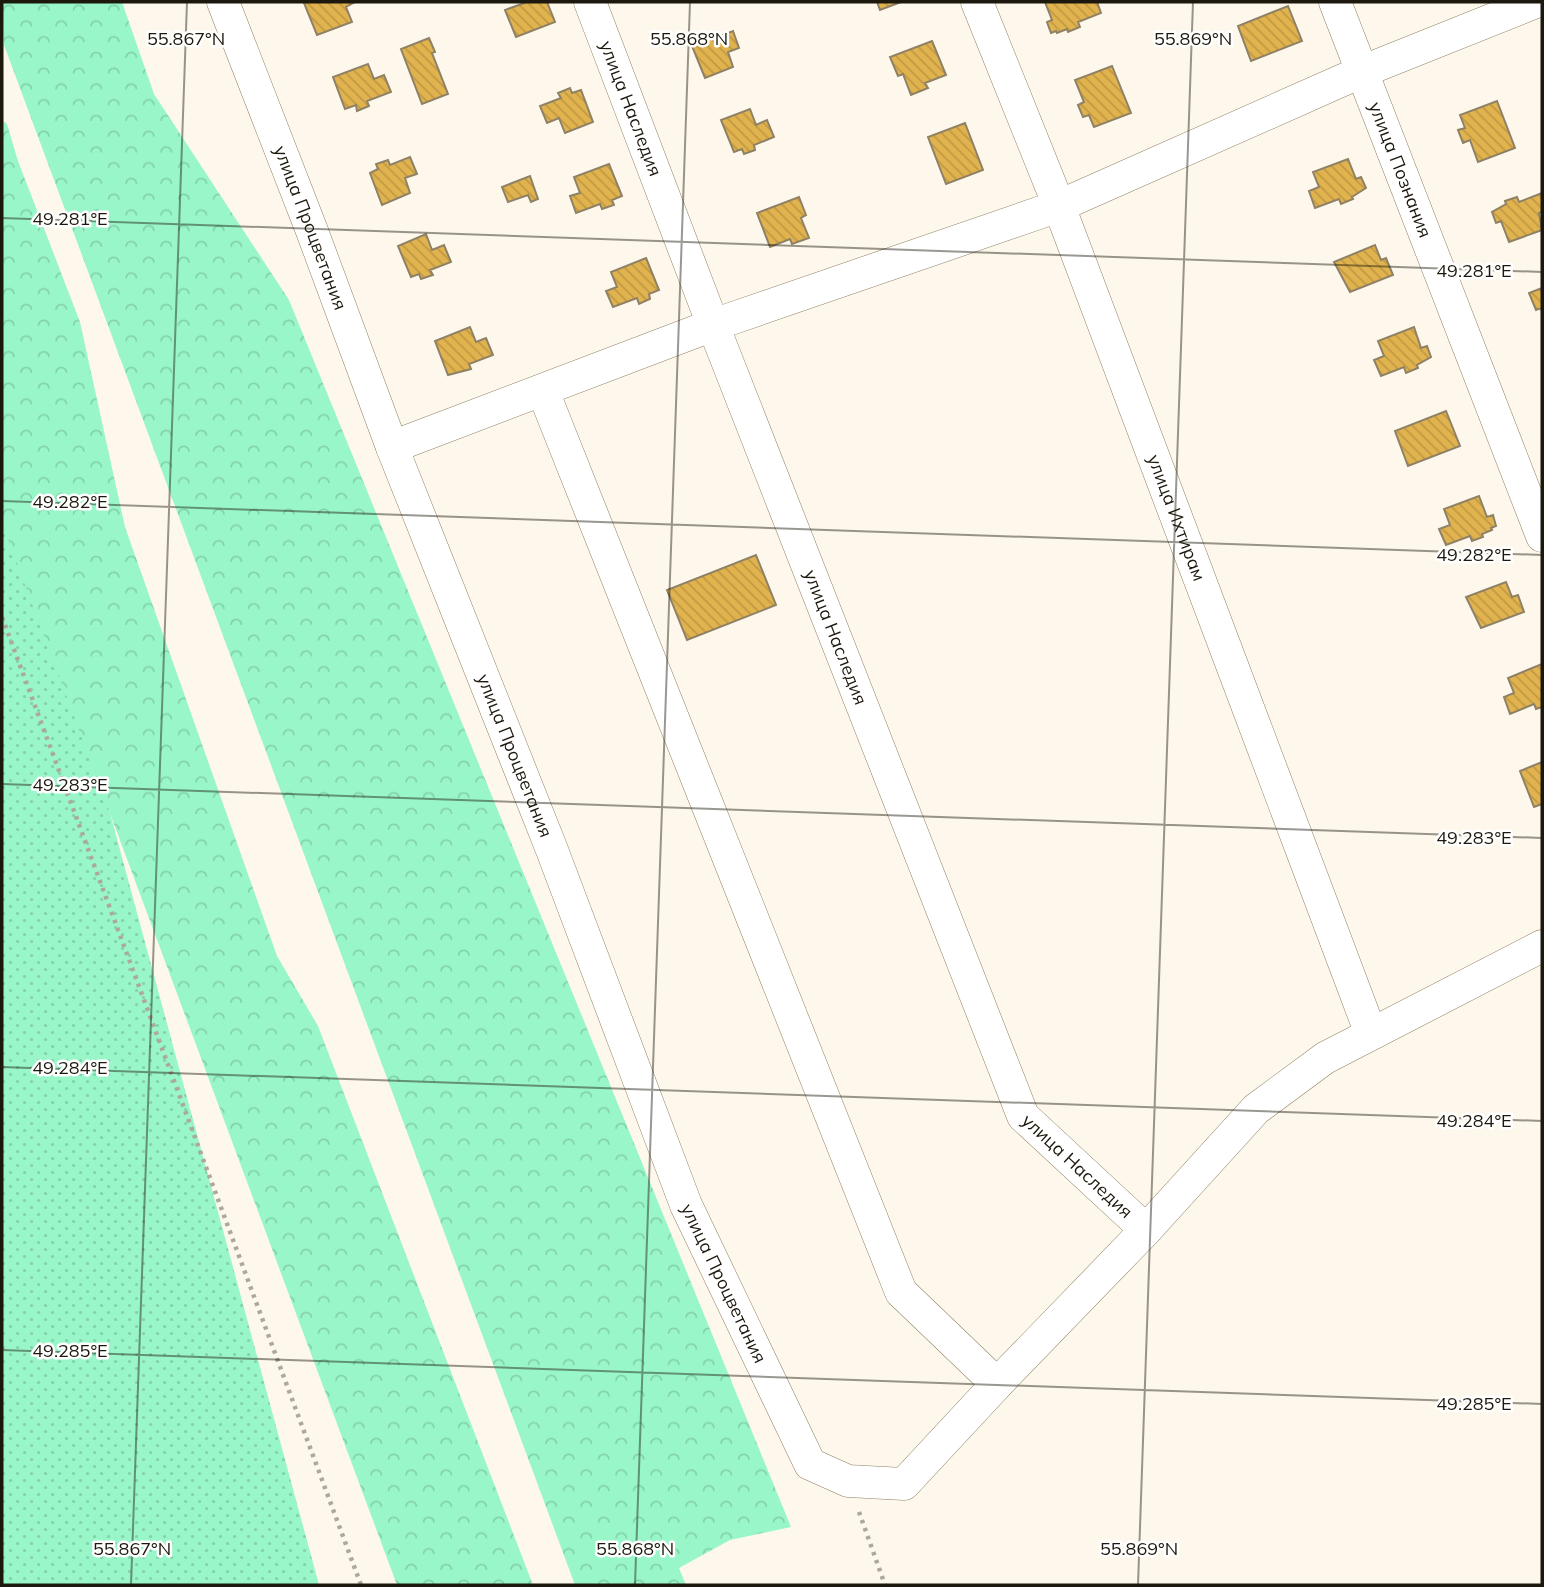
<svg xmlns="http://www.w3.org/2000/svg" width="1544" height="1587" viewBox="0 0 1544 1587" font-family="Mulish,sans-serif">
<defs>
<pattern id="grass-dots" width="8" height="8" patternUnits="userSpaceOnUse" patternTransform="scale(1.75)"><rect width="8" height="8" fill="#99f6c9"/><path d="M2 2h.1M6 6h.1" fill="none" stroke="#83d2ab" stroke-width="1.8" stroke-linecap="round"/></pattern>
<pattern id="forest-crowns" width="20" height="18" patternUnits="userSpaceOnUse" patternTransform="scale(1.75)"><rect width="20" height="18" fill="#99f6c9"/><path d="M2 6a3 3 0 1 1 6 0M12 15a3 3 0 1 1 6 0" fill="none" stroke="#83d2ab"/></pattern>
<pattern id="building-back-hatch" width="6" height="6" patternUnits="userSpaceOnUse" patternTransform="scale(1.75)"><rect width="6" height="6" fill="#e1b34e"/><path d="M-1 5l2 2M0 0l6 6M5-1l2 2" fill="none" stroke="#c19943"/></pattern>
</defs>
<rect width="100%" height="100%" fill="#fef8ec"/>
<path fill="url(#grass-dots)" d="M 2,414 L 319,1585 L 2,1585 Z"/>
<path fill="url(#forest-crowns)" d="M 3,2 L 122,2 L 154,94 L 289,300 L 791,1527 L 730,1540 L 679,1568 L 686,1585 L 575,1585 L 4,45 Z
M 2,120 L 7,124 L 18,161 L 80,322 L 125,527 L 277,956 L 318,1026 L 533,1585 L 397,1585 L 2,523 Z"/>
<path fill="url(#building-back-hatch)" stroke="#8f8165" stroke-width="2" d="M 308,2 L 355,2 L 346,7 L 352,22 L 317,35 L 304,3 Z
M 527,2 L 547,2 L 555,22 L 516,37 L 505,10 Z
M 877,2 L 901,2 L 880,10 Z
M 1045,2 L 1097,2 L 1101,13 L 1078,22 L 1080,27 L 1068,32 L 1067,29 L 1057,33 L 1056,31 L 1051,33 L 1047,22 L 1052,20 Z
M 1288,6 L 1302,41 L 1251,61 L 1238,26 Z
M 733,31 L 739,48 L 728,52 L 733,67 L 705,78 L 692,46 L 701,43 L 699,38 L 711,33 L 713,39 Z
M 429,38 L 435,52 L 432,53 L 448,94 L 422,104 L 401,49 Z
M 932,41 L 946,75 L 925,83 L 928,88 L 911,95 L 903,74 L 898,76 L 890,57 Z
M 368,64 L 374,79 L 384,75 L 391,92 L 367,101 L 369,106 L 357,111 L 356,105 L 345,109 L 333,77 Z
M 1112,66 L 1131,113 L 1094,127 L 1089,115 L 1083,117 L 1078,105 L 1084,102 L 1075,80 Z
M 570,88 L 572,93 L 581,90 L 593,122 L 565,133 L 559,118 L 547,123 L 540,106 L 561,98 L 558,93 Z
M 1497,101 L 1515,148 L 1478,162 L 1470,140 L 1463,143 L 1458,130 L 1465,128 L 1460,115 Z
M 750,109 L 756,125 L 767,120 L 774,137 L 754,145 L 755,150 L 744,154 L 742,149 L 734,152 L 721,120 Z
M 965,123 L 983,170 L 946,184 L 928,137 Z
M 410,157 L 417,174 L 405,178 L 410,193 L 382,205 L 370,173 L 378,169 L 376,164 L 388,160 L 390,165 Z
M 1348,159 L 1356,179 L 1361,177 L 1366,188 L 1352,197 L 1353,199 L 1341,204 L 1339,199 L 1315,208 L 1309,191 L 1319,187 L 1313,172 Z
M 609,164 L 622,196 L 612,200 L 614,205 L 602,209 L 600,204 L 576,213 L 570,196 L 580,193 L 574,177 Z
M 530,176 L 538,199 L 531,202 L 528,195 L 508,202 L 502,187 Z
M 1542,193 L 1542,212 L 1539,213 L 1542,230 L 1509,242 L 1501,221 L 1496,223 L 1492,212 L 1506,204 L 1505,201 L 1517,197 L 1519,202 Z
M 799,197 L 806,215 L 801,218 L 809,238 L 792,244 L 790,239 L 770,247 L 757,213 Z
M 426,234 L 432,250 L 444,245 L 451,262 L 430,270 L 433,275 L 421,279 L 419,274 L 411,277 L 398,246 Z
M 1375,245 L 1381,260 L 1386,258 L 1393,275 L 1350,292 L 1334,262 Z
M 646,258 L 659,290 L 649,294 L 650,299 L 639,304 L 637,298 L 613,307 L 606,291 L 617,287 L 611,272 Z
M 1542,288 L 1542,312 L 1541,308 L 1536,310 L 1529,293 Z
M 470,327 L 476,342 L 486,338 L 493,355 L 469,364 L 471,369 L 448,375 L 435,341 Z
M 1414,327 L 1421,348 L 1427,346 L 1431,357 L 1417,365 L 1418,368 L 1406,373 L 1404,367 L 1381,376 L 1374,360 L 1384,356 L 1378,341 Z
M 1446,411 L 1460,446 L 1408,466 L 1395,431 Z
M 1479,496 L 1487,517 L 1493,515 L 1496,526 L 1491,528 L 1492,530 L 1482,534 L 1483,537 L 1472,541 L 1470,536 L 1446,545 L 1439,529 L 1450,525 L 1444,509 Z
M 756,555 L 776,605 L 687,640 L 667,590 Z
M 1506,582 L 1512,597 L 1518,595 L 1524,612 L 1481,628 L 1466,597 Z
M 1542,664 L 1542,707 L 1536,709 L 1534,704 L 1510,714 L 1504,697 L 1514,693 L 1508,678 Z
M 1542,762 L 1542,804 L 1534,807 L 1520,771 Z"/>
<g fill="none" stroke-linecap="round" stroke-linejoin="round">
<g stroke="#8e8065" stroke-width="33">
<g id="minor">
<path id="s1" d="M 223,2 L 312,231 L 392,447 L 552,850 L 686,1205 L 810,1464 L 848,1481 L 904,1484 L 997,1384 L 1146,1230 L 1256,1109 L 1325,1058 L 1542,946"/>
<path id="s2" d="M 590,2 L 713,325 L 1023,1116 L 1146,1230"/>
<path id="s3" d="M 977,2 L 1059,206 L 1371,1034"/>
<path id="s4" d="M 1335,2 L 1542,536"/>
<path d="M 543,391 L 901,1292 L 997,1384"/>
<path d="M 392,447 L 713,325 L 1059,206 L 1361,72 L 1536,2"/>
</g>
</g>
<path stroke="#ada89c" stroke-width="4.5" stroke-dasharray="3.5 5" stroke-linecap="butt" d="M 2,617 L 361,1585
M 859,1512 L 885,1585"/>
<use href="#minor" stroke="#fff" stroke-width="32"/>
</g>
<path fill="none" stroke="#1d180d" stroke-width="2" stroke-opacity="0.45" d="M 2,218 L 1542,272M 2,501 L 1542,555M 2,784 L 1542,838M 2,1067 L 1542,1121M 2,1350 L 1542,1404M 131,1585 L 187,2M 635,1585 L 690,2M 1138,1585 L 1193,2"/>
<g text-anchor="middle" stroke-width="5" stroke-linejoin="round" paint-order="stroke">
<g font-size="18" fill="#1d180d" stroke="#fff">
<text dy="6" stroke="none"><textPath href="#s2" startOffset="114">улица Наследия</textPath></text>
<text dy="6" stroke="none"><textPath href="#s4" startOffset="180">улица Познания</textPath></text>
<text dy="6" stroke="none"><textPath href="#s1" startOffset="242">улица Процветания</textPath></text>
<text dy="6" stroke="none"><textPath href="#s3" startOffset="553">улица Ихтирам</textPath></text>
<text dy="6" stroke="none"><textPath href="#s2" startOffset="681">улица Наследия</textPath></text>
<text dy="6" stroke="none"><textPath href="#s1" startOffset="808">улица Процветания</textPath></text>
<text dy="6" stroke="none"><textPath href="#s2" startOffset="1269">улица Наследия</textPath></text>
<text dy="6" stroke="none"><textPath href="#s1" startOffset="1376">улица Процветания</textPath></text>
</g>
</g>
<g font-size="18" text-anchor="middle" fill="#1d180d" stroke="#fff" stroke-width="5" stroke-linejoin="round" paint-order="stroke">
<text x="186" y="45">55.867°N</text>
<text x="689" y="45">55.868°N</text>
<text x="1193" y="45">55.869°N</text>
<text x="70" y="225">49.281°E</text>
<text x="1474" y="277">49.281°E</text>
<text x="70" y="508">49.282°E</text>
<text x="1474" y="561">49.282°E</text>
<text x="70" y="791">49.283°E</text>
<text x="1474" y="844">49.283°E</text>
<text x="70" y="1074">49.284°E</text>
<text x="1474" y="1127">49.284°E</text>
<text x="70" y="1357">49.285°E</text>
<text x="1474" y="1410">49.285°E</text>
<text x="132" y="1555">55.867°N</text>
<text x="635" y="1555">55.868°N</text>
<text x="1139" y="1555">55.869°N</text>
</g>
<rect width="1544" height="1587" fill="none" stroke="#1d180d" stroke-width="7"/>
</svg>
